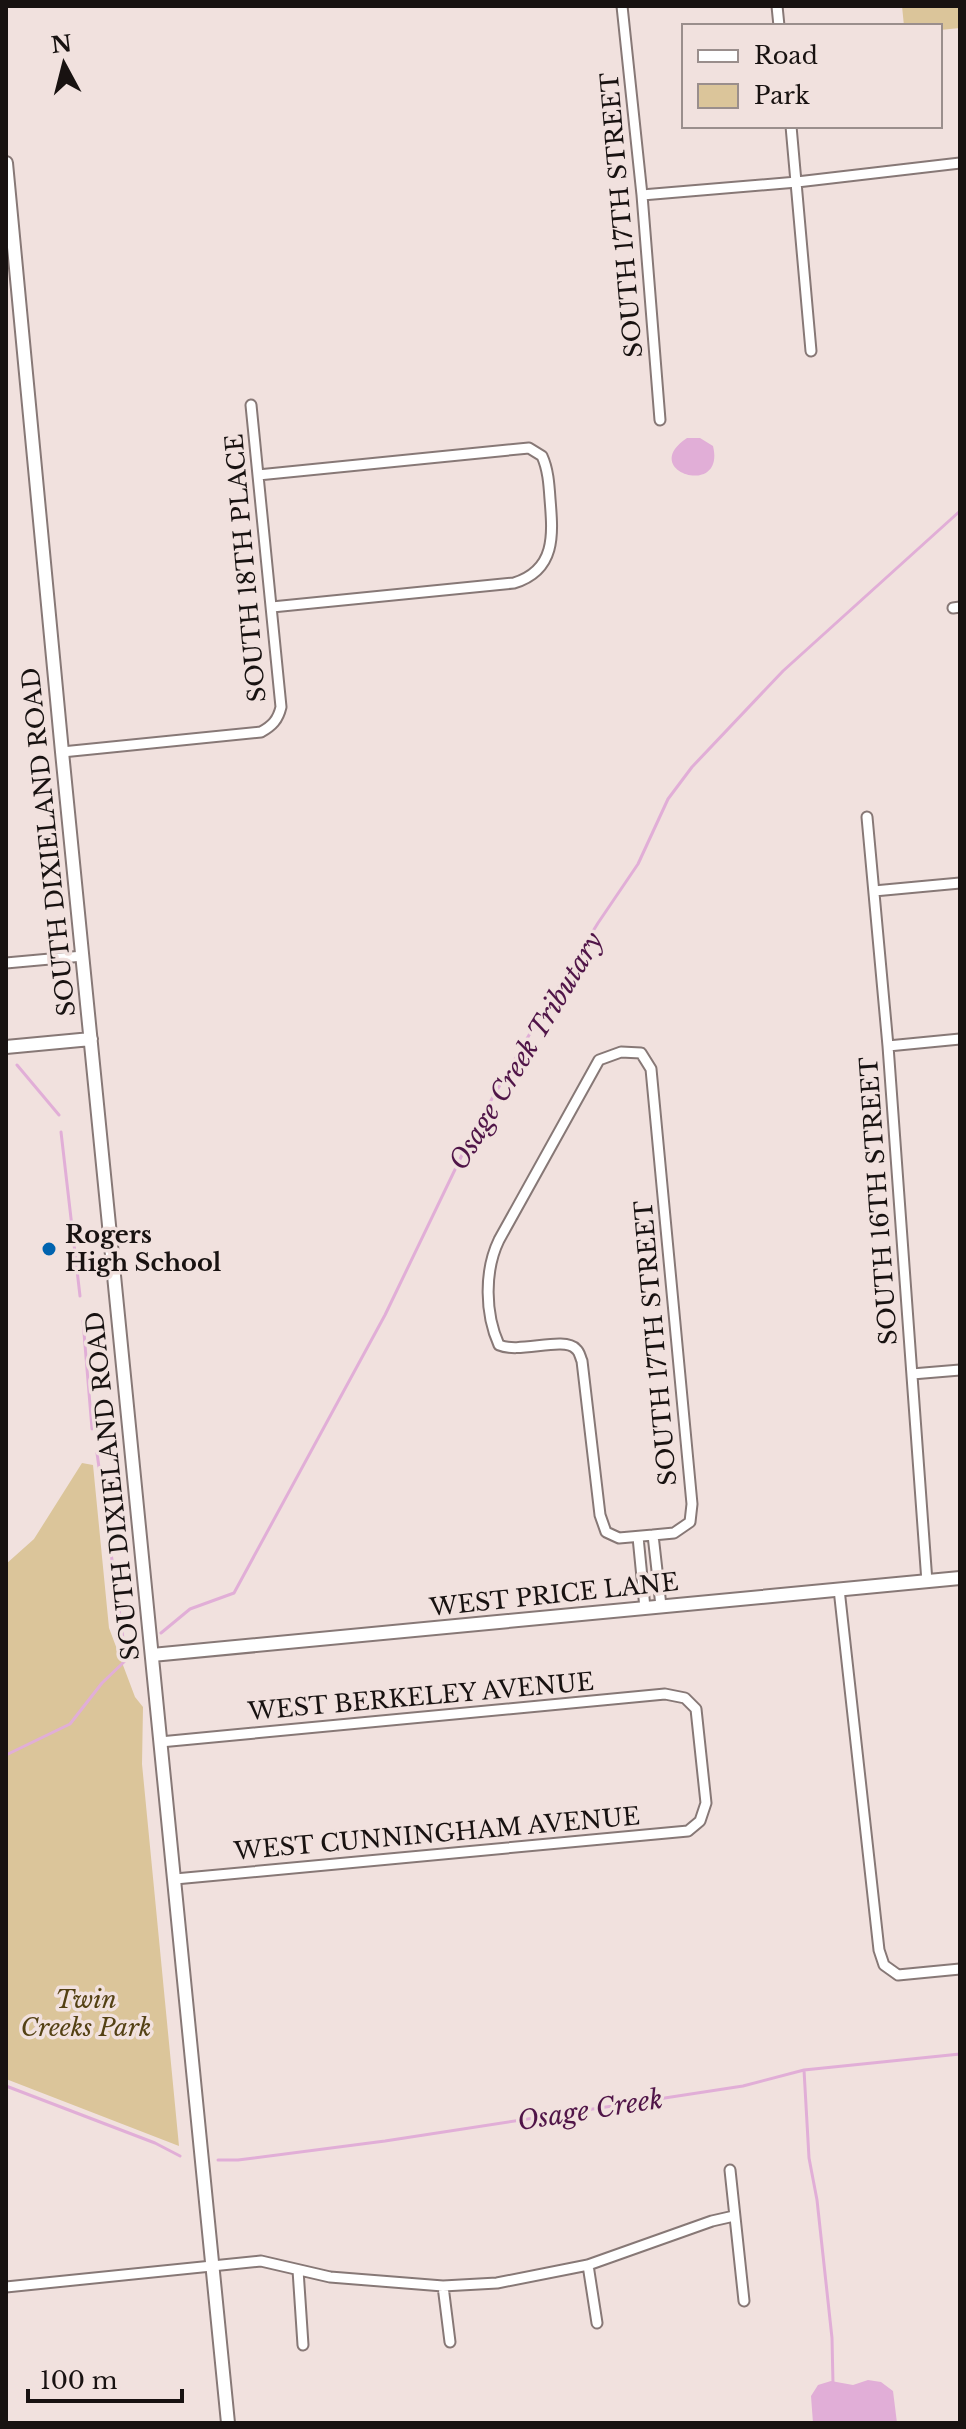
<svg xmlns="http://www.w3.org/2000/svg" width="966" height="2429" viewBox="0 0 966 2429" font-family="'Libre Baskerville',serif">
<rect width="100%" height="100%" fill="#f1e1de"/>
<path fill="#dbc59a" d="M 902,6 L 960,6 L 960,28 L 940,30 L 940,26 L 904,26 Z
M 82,1463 L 93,1465 L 109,1628 L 135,1697 L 143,1707 L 142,1764 L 179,2146 L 6,2079 L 6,1564 L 34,1539 Z"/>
<path fill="#e1aed7" d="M 687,438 L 700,438 L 713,446 C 726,499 637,471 687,438 Z
M 868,2380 L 881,2382 L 893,2391 L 897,2423 L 813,2423 L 811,2396 L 818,2385 L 831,2381 L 853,2385 Z"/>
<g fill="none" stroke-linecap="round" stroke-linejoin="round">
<path stroke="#e1aed7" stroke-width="3" d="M 17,1065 L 59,1115
M 61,1132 L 80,1296
M 83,1321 L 92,1429
M 161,1633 L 190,1609 L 234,1593 L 385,1315 L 475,1128 L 532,1030 L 598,923 L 638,864 L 668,799 L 692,767 L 783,671 L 960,511
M 6,1755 L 70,1724 L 102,1683 L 126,1660 L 97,1453
M 804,2070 L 809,2158 L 817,2200 L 832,2338 L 833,2384
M 6,2086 L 155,2143 L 180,2156
M 218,2160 L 238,2160 L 385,2141 L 743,2086 L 804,2070 L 960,2054"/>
<g stroke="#877876" stroke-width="13">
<path id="street" d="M 622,6 L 642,195 L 660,420
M 777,6 L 779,26
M 791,126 L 811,351
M 642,195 L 797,182 L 960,163
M 258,475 L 529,448 L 542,456 C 548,469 549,484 550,499 C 553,535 556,570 514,583 L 272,607
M 953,608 L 960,607
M 62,752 L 261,732 C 272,726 278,720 281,707 L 251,405
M 867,817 L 888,1046 L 927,1582
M 874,891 L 960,883
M 6,963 L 83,956
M 888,1046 L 960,1039
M 621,1052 L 641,1053 L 651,1069 L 692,1504 L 690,1522 L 674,1533 L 653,1535 L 619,1538 L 606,1532 L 600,1515 L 582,1361 C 580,1357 580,1352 576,1349 C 564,1336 519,1354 499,1345 C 485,1314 484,1271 499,1240 L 599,1060 Z
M 912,1374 L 960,1370
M 653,1535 L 661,1606
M 638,1537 L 645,1608
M 839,1589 L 879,1950 L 884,1965 L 898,1975 L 960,1969
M 160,1742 L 665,1694 L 685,1698 L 696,1709 L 706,1803 L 700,1821 L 688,1831 L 175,1879
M 730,2170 L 744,2301
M 588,2265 L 597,2323
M 298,2270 L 303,2345
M 443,2286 L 450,2342
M 6,2287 L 261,2261 L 330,2277 L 443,2286 L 497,2283 L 588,2265 L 712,2221 L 734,2216"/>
</g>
<g stroke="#877876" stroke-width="16">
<path id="secondary" d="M 6,163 L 62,752 L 228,2423
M 6,1047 L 91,1039
M 152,1655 L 960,1578"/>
</g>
<use href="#street" stroke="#fff" stroke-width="9"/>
<use href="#secondary" stroke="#fff" stroke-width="12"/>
</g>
<circle fill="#0063af" stroke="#f1e1de" stroke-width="3" cx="49" cy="1249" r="8"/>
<g text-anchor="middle" stroke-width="7" stroke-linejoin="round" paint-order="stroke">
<g font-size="24" fill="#181211" stroke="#f1e1de">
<text transform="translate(622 215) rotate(-95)" y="8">SOUTH 17TH STREET</text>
<text transform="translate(246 568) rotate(-95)" y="8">SOUTH 18TH PLACE</text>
<text transform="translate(49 842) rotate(-96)" y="8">SOUTH DIXIELAND ROAD</text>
<text transform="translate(879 1201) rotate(-94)" y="8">SOUTH 16TH STREET</text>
<text transform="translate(656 1343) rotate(-95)" y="8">SOUTH 17TH STREET</text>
<text transform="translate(113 1486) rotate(-96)" y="8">SOUTH DIXIELAND ROAD</text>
<text transform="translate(554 1595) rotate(-6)" y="8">WEST PRICE LANE</text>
<text transform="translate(421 1697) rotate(-5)" y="8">WEST BERKELEY AVENUE</text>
<text transform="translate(437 1834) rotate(-5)" y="8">WEST CUNNINGHAM AVENUE</text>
</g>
<g font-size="24" font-weight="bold" fill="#181211" stroke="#f1e1de" text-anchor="start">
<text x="65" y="1243">Rogers<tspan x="65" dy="28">High School</tspan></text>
</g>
<g font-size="24" font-style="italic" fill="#544114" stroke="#f1e1de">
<text x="86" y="2008">Twin<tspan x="86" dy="28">Creeks Park</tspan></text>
</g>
<g font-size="26" font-style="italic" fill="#501548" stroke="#f1e1de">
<text transform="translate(526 1051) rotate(-59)" y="9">Osage Creek Tributary</text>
<text transform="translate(590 2110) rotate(-9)" y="9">Osage Creek</text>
</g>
</g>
<rect width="966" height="2429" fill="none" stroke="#181211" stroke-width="16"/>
<rect x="682" y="24" width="260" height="104" fill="#f1e1de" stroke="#9a8e8c" stroke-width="2"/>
<rect x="698" y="50" width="40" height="12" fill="#ffffff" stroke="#9a8e8c" stroke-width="2"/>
<text x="754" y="64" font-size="24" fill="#181211">Road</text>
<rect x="698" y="84" width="40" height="24" fill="#dbc59a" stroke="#9a8e8c" stroke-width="2"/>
<text x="754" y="104" font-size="24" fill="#181211">Park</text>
<g transform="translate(64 64) rotate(353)" stroke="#f1e1de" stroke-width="6" paint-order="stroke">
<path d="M0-6L14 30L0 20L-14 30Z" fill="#181211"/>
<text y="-12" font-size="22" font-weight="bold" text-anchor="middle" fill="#181211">N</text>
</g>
<path d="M28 2389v12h154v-12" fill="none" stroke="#181211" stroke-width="4"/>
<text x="40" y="2389" font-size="24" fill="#181211" stroke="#f1e1de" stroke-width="6" paint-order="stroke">100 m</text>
</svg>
